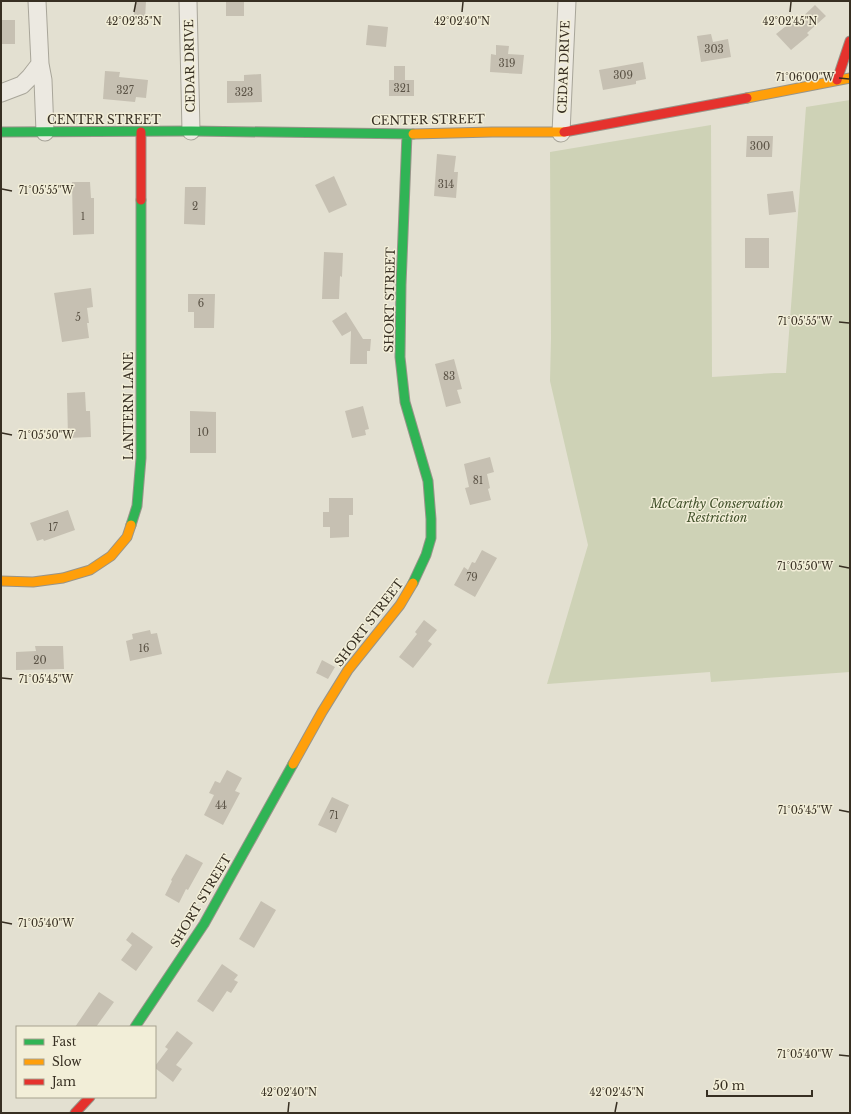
<svg xmlns="http://www.w3.org/2000/svg" width="851" height="1114" viewBox="0 0 851 1114" font-family="'Libre Baskerville',serif">
<rect width="100%" height="100%" fill="#e3e0d1"/>
<path fill="#ced2b6" d="M 850,100 L 850,672 L 711,682 L 710,672 L 547,684 L 588,545 L 550,381 L 551,338 L 550,152 L 711,125 L 712,377 L 775,373 L 786,373 L 806,107 Z"/>
<path fill="#c6c0b2" d="M 135,1 L 146,1 L 145,19 L 134,18 Z
M 226,1 L 244,1 L 244,16 L 226,16 Z
M 815,5 L 826,16 L 807,33 L 809,35 L 791,50 L 776,34 L 795,19 L 797,22 Z
M 1,20 L 15,20 L 15,44 L 1,44 Z
M 368,25 L 388,27 L 386,47 L 366,45 Z
M 711,34 L 713,42 L 728,39 L 731,57 L 701,62 L 697,36 Z
M 496,45 L 509,46 L 508,54 L 524,55 L 522,74 L 490,72 L 491,54 L 496,55 Z
M 643,62 L 646,79 L 636,81 L 636,84 L 603,90 L 599,70 Z
M 394,66 L 405,66 L 405,80 L 414,80 L 414,96 L 389,96 L 389,80 L 394,80 Z
M 105,71 L 120,72 L 119,77 L 148,80 L 146,98 L 136,97 L 135,102 L 103,99 Z
M 261,74 L 262,102 L 227,103 L 227,81 L 244,81 L 244,75 Z
M 747,136 L 773,136 L 772,157 L 746,157 Z
M 437,154 L 456,156 L 454,172 L 458,172 L 456,198 L 434,196 Z
M 334,176 L 347,205 L 329,213 L 315,185 Z
M 72,182 L 90,182 L 91,198 L 94,198 L 94,234 L 73,235 Z
M 185,187 L 206,187 L 205,225 L 184,224 Z
M 793,191 L 796,212 L 769,215 L 767,194 Z
M 745,238 L 769,238 L 769,268 L 745,268 Z
M 324,252 L 343,253 L 342,277 L 340,276 L 339,299 L 322,299 Z
M 91,288 L 93,307 L 87,308 L 89,323 L 87,323 L 89,338 L 62,342 L 54,293 Z
M 188,294 L 215,294 L 214,328 L 194,328 L 194,312 L 188,312 Z
M 346,312 L 363,339 L 371,339 L 370,351 L 367,351 L 367,364 L 350,364 L 351,331 L 342,336 L 332,321 Z
M 454,359 L 462,389 L 457,390 L 461,403 L 446,407 L 435,364 Z
M 85,392 L 86,411 L 90,411 L 91,437 L 68,438 L 67,393 Z
M 363,406 L 369,429 L 365,430 L 366,435 L 352,438 L 345,411 Z
M 190,411 L 216,412 L 216,453 L 190,453 Z
M 490,457 L 494,472 L 487,474 L 490,488 L 488,489 L 491,500 L 470,505 L 465,488 L 469,487 L 464,464 Z
M 329,498 L 353,498 L 353,515 L 349,515 L 349,537 L 330,538 L 330,527 L 323,527 L 323,512 L 329,512 Z
M 68,510 L 75,530 L 44,541 L 43,539 L 37,541 L 30,523 Z
M 482,550 L 497,558 L 475,597 L 454,585 L 464,567 L 468,570 L 472,562 L 475,563 Z
M 424,620 L 437,630 L 428,641 L 432,644 L 413,668 L 399,657 L 417,634 L 415,632 Z
M 150,630 L 151,634 L 157,633 L 162,654 L 130,661 L 126,641 L 133,639 L 132,634 Z
M 35,646 L 63,646 L 64,669 L 16,670 L 16,652 L 36,651 Z
M 322,660 L 335,667 L 328,679 L 316,673 Z
M 227,770 L 242,778 L 235,791 L 240,793 L 223,825 L 204,815 L 214,795 L 209,793 L 215,781 L 220,783 Z
M 332,797 L 349,805 L 336,833 L 318,825 Z
M 186,854 L 203,863 L 188,890 L 186,889 L 179,903 L 165,895 L 172,881 L 171,880 Z
M 261,901 L 276,910 L 254,948 L 239,939 Z
M 132,932 L 153,947 L 136,971 L 121,960 L 132,945 L 126,940 Z
M 222,964 L 238,975 L 234,980 L 238,982 L 231,993 L 227,991 L 213,1012 L 197,1001 Z
M 99,992 L 114,1002 L 101,1020 L 96,1027 L 75,1027 Z
M 177,1031 L 193,1043 L 176,1065 L 182,1069 L 173,1082 L 155,1068 L 155,1066 L 168,1049 L 165,1047 Z"/>
<g fill="none" stroke-linecap="round" stroke-linejoin="round">
<g stroke="#a8a599" stroke-width="19">
<path id="street" d="M 37,1 L 40,64 L 43,80 L 45,132
M 188,1 L 191,131
M 1,93 L 22,85 L 30,77 L 40,64
M 561,133 L 567,1"/>
</g>
<g stroke="#989489" stroke-width="11">
<path id="fast" d="M 1,132 L 191,131 L 413,134
M 407,134 L 401,285 L 400,357 L 405,402 L 428,481 L 431,519 L 431,538 L 426,555 L 413,583
M 131,525 L 137,506 L 141,458 L 141,200
M 135,1027 L 204,924 L 293,764"/>
</g>
<g stroke="#989489" stroke-width="11">
<path id="slow" d="M 747,98 L 850,78
M 413,134 L 492,132 L 564,132
M 1,581 L 33,582 L 63,578 L 90,570 L 111,556 L 127,537 L 131,525
M 293,764 L 322,712 L 348,670 L 400,605 L 413,583"/>
</g>
<g stroke="#989489" stroke-width="11">
<path id="jam" d="M 837,80 L 850,41
M 141,132 L 141,200
M 564,132 L 747,98
M 75,1113 L 90,1097"/>
</g>
<use href="#street" stroke="#ece9e1" stroke-width="17"/>
<use href="#fast" stroke="#30b455" stroke-width="9"/>
<use href="#slow" stroke="#ff9f0a" stroke-width="9"/>
<use href="#jam" stroke="#e5322d" stroke-width="9"/>
</g>
<path fill="none" stroke="#372f22" stroke-width="1.5" d="M 134,12 L 136,2M 462,12 L 463,2M 790,12 L 791,2M 839,78 L 849,79M 2,189 L 12,191M 839,322 L 849,323M 2,433 L 12,435M 839,566 L 849,568M 2,678 L 12,679M 839,810 L 849,812M 2,922 L 12,924M 839,1055 L 849,1056M 288,1112 L 289,1102M 615,1112 L 617,1102"/>
<g text-anchor="middle" stroke-width="3" stroke-linejoin="round" paint-order="stroke">
<g font-size="10" fill="#5b5346">
<text x="714" y="53">303</text>
<text x="507" y="67">319</text>
<text x="623" y="79">309</text>
<text x="402" y="92">321</text>
<text x="125" y="94">327</text>
<text x="244" y="96">323</text>
<text x="760" y="150">300</text>
<text x="446" y="188">314</text>
<text x="195" y="210">2</text>
<text x="83" y="220">1</text>
<text x="201" y="307">6</text>
<text x="78" y="321">5</text>
<text x="449" y="380">83</text>
<text x="203" y="436">10</text>
<text x="478" y="484">81</text>
<text x="53" y="531">17</text>
<text x="472" y="581">79</text>
<text x="144" y="652">16</text>
<text x="40" y="664">20</text>
<text x="221" y="809">44</text>
<text x="334" y="819">71</text>
</g>
<g font-size="12" fill="#372f22" stroke="#f2eed8">
<text transform="translate(190 66) rotate(-91)" y="4">CEDAR DRIVE</text>
<text transform="translate(564 67) rotate(-88)" y="4">CEDAR DRIVE</text>
<text x="104" y="124">CENTER STREET</text>
<text transform="translate(428 120) rotate(-1)" y="4">CENTER STREET</text>
<text transform="translate(390 300) rotate(-89)" y="4">SHORT STREET</text>
<text transform="translate(129 406) rotate(-90)" y="4">LANTERN LANE</text>
<text transform="translate(369 623) rotate(-53)" y="4">SHORT STREET</text>
<text transform="translate(201 901) rotate(-59)" y="4">SHORT STREET</text>
</g>
<g font-size="12" font-style="italic" fill="#42512b" stroke="#f2eed8">
<text x="717" y="508">McCarthy Conservation<tspan x="717" dy="14">Restriction</tspan></text>
</g>
</g>
<g font-size="10" text-anchor="middle" fill="#372f22" stroke="#f2eed8" stroke-width="3" stroke-linejoin="round" paint-order="stroke">
<text x="134" y="25">42°02'35"N</text>
<text x="462" y="25">42°02'40"N</text>
<text x="790" y="25">42°02'45"N</text>
<text x="805" y="81">71°06'00"W</text>
<text x="46" y="194">71°05'55"W</text>
<text x="805" y="325">71°05'55"W</text>
<text x="46" y="439">71°05'50"W</text>
<text x="805" y="570">71°05'50"W</text>
<text x="46" y="683">71°05'45"W</text>
<text x="805" y="814">71°05'45"W</text>
<text x="46" y="927">71°05'40"W</text>
<text x="805" y="1058">71°05'40"W</text>
<text x="289" y="1096">42°02'40"N</text>
<text x="617" y="1096">42°02'45"N</text>
</g>
<rect width="851" height="1114" fill="none" stroke="#372f22" stroke-width="4"/>
<rect x="16" y="1026" width="140" height="72" fill="#f2eed8" stroke="#a7a28f"/>
<rect x="24" y="1039" width="20" height="6" fill="#30b455" stroke="#a7a28f"/>
<text x="52" y="1046" font-size="12" fill="#372f22">Fast</text>
<rect x="24" y="1059" width="20" height="6" fill="#ff9f0a" stroke="#a7a28f"/>
<text x="52" y="1066" font-size="12" fill="#372f22">Slow</text>
<rect x="24" y="1079" width="20" height="6" fill="#e5322d" stroke="#a7a28f"/>
<text x="52" y="1086" font-size="12" fill="#372f22">Jam</text>
<path d="M707 1090v6h105v-6" fill="none" stroke="#372f22" stroke-width="2"/>
<text x="713" y="1090" font-size="12" fill="#372f22" stroke="#f2eed8" stroke-width="3" paint-order="stroke">50 m</text>
</svg>
